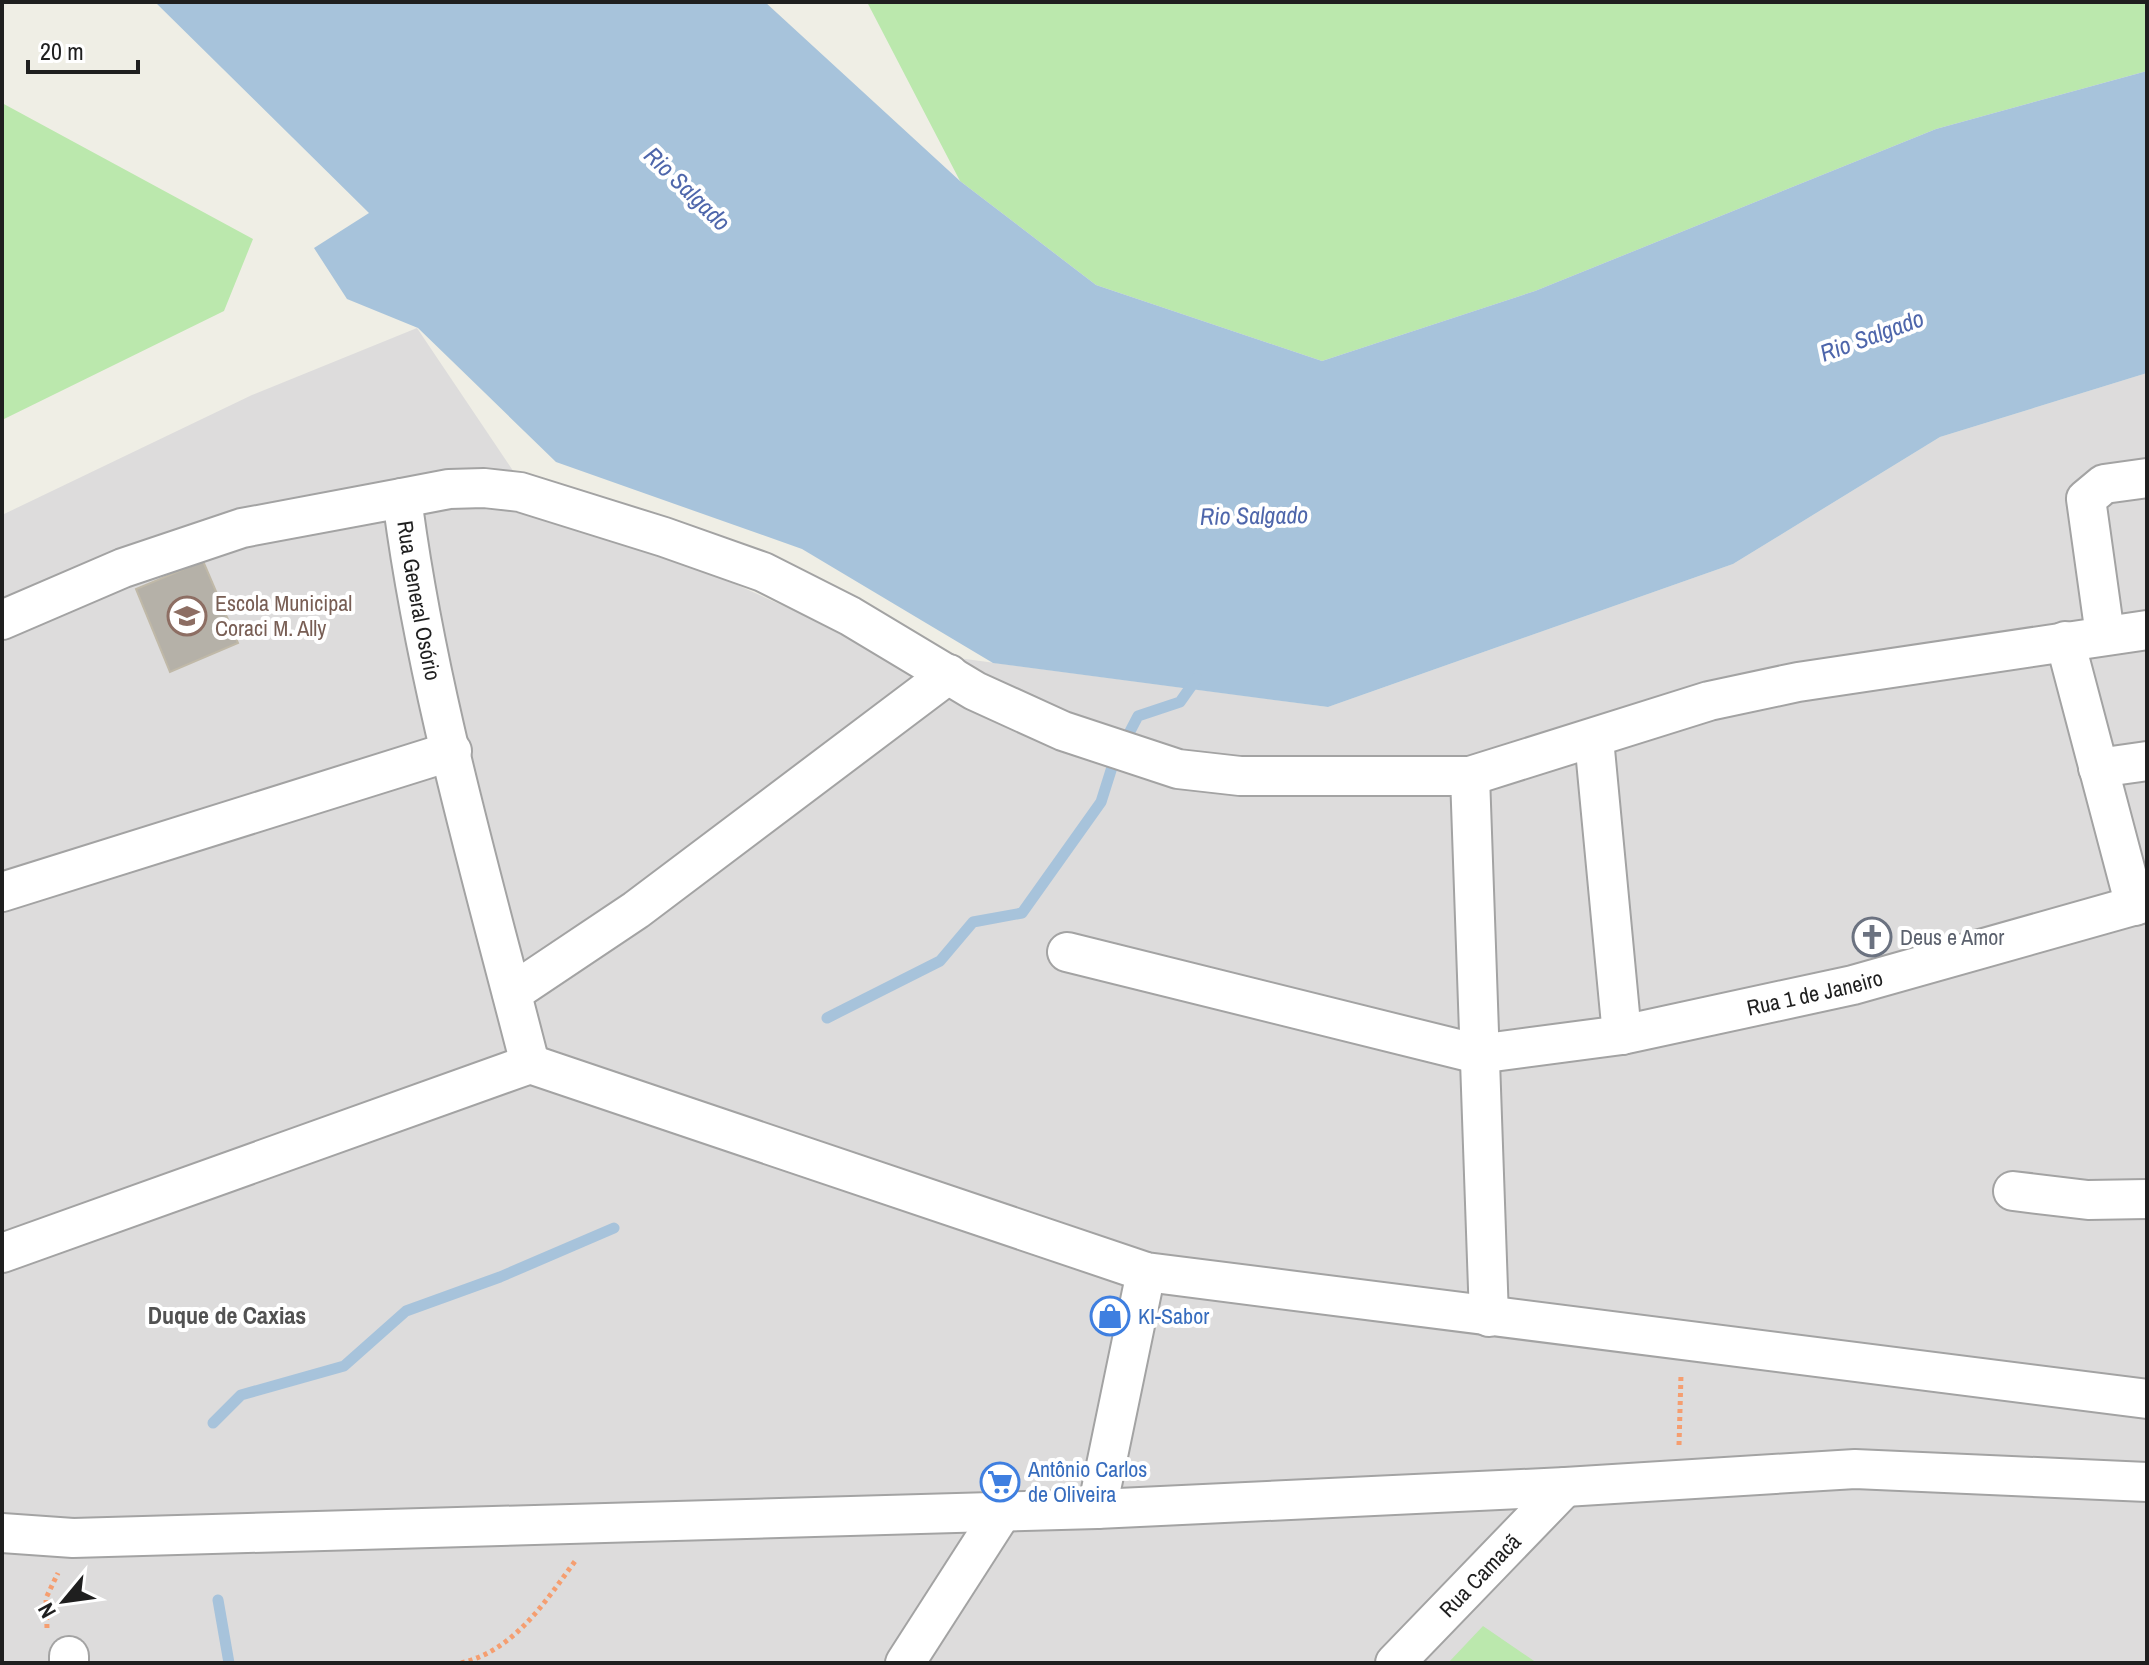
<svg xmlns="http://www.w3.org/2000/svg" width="2149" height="1665" viewBox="0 0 2149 1665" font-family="'Archivo Narrow',sans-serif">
<rect width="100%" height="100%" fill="#efeee5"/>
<path fill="#dddcdc" d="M 417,328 L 526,490 L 875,647 L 1328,707 L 1733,564 L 1940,437 L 2147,373 L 2147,1663 L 2,1663 L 2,515 L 252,395 Z"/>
<path fill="#bbe8ad" d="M 867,2 L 2147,2 L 2147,71 L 1936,129 L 1535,291 L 1322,361 L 1096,285 L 960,181 Z
M 2,103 L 253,239 L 224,311 L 2,420 Z
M 1483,1626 L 1537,1663 L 1448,1663 Z"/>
<path fill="#a7c3db" d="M 155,2 L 765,2 L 960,181 L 1096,285 L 1322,361 L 1535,291 L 1936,129 L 2147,71 L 2147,373 L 1940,437 L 1733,564 L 1328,707 L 993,663 L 802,549 L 556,462 L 418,328 L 347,299 L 314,248 L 369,213 Z"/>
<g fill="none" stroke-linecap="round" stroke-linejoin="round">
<path stroke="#a7c3db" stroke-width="11" d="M 827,1018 L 940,961 L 973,922 L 1022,913 L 1101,802 L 1113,764 L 1138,716 L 1180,702 L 1197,678
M 213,1423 L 241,1395 L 344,1366 L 406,1311 L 500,1277 L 614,1228
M 218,1600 L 229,1663"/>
</g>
<path fill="#b5b1a8" stroke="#c0b9a8" stroke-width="2" d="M 203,561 L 238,643 L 170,672 L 136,589 Z"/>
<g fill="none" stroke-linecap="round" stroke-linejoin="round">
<g stroke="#a3a3a3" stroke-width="42">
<g id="minor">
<path d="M 402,498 L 449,489 L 484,488 L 520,492 L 664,537 L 763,572 L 850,616 L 975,691 L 1063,731 L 1178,769 L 1240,776 L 1470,776 L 1709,701 L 1798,682 L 2147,630"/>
<path id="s1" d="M 2,620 L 123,568 L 242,528 L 402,498 C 426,686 483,880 530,1064"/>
<path d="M 2105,635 L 2086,499 L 2104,484 L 2147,478"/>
<path d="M 2065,641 L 2135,906"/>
<path d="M 1594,739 L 1622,1035"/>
<path d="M 2098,768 L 2147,761"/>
<path d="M 1470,776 L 1489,1317"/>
<path d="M 2,892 L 452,751"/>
<path id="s2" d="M 1067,952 L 1478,1054 L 1622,1035 L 1853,985 L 2147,902"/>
<path d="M 512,993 L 636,910 L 949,674"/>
<path d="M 2013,1191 L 2088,1200 L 2147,1199"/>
<path d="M 2,1253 L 530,1064 L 1146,1272 L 2147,1399"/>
<path d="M 1097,1509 L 1146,1272"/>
<path d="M 2,1533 L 73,1538 L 1097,1509 L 1565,1487 L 1855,1469 L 2147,1482"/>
<path d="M 69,1663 L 69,1656"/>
<path d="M 905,1663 L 1004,1509"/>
<path id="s3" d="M 1395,1663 L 1565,1487"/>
</g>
</g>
<path stroke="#f59e70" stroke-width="5" stroke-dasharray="4 4" stroke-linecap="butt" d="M 1679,1445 L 1681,1375
M 47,1628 L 46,1598 L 58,1573
M 461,1663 C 515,1650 544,1603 576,1560"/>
<use href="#minor" stroke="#fff" stroke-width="38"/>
</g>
<defs>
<g id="school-ring" transform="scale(2)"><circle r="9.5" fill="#fff" stroke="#8d6e63" stroke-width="1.5"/><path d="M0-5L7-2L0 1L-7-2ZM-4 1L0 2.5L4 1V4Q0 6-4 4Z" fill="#8d6e63"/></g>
<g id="church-ring" transform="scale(2)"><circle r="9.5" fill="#fff" stroke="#6b7280" stroke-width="1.5"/><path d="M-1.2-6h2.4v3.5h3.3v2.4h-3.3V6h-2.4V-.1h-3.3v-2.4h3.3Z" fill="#6b7280"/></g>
<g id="shop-ring" transform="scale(2)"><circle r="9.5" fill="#fff" stroke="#3f7fe0" stroke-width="1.5"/><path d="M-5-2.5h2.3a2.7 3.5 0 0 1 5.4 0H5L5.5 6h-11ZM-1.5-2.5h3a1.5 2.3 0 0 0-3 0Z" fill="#3f7fe0"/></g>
<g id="supermarket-ring" transform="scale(2)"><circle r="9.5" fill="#fff" stroke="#3f7fe0" stroke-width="1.5"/><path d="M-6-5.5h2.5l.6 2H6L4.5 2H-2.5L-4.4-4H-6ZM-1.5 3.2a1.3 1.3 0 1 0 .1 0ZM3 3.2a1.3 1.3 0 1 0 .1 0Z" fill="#3f7fe0"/></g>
</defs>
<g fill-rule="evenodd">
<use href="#school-ring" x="187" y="616"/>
<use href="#church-ring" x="1872" y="937"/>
<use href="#shop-ring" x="1110" y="1316"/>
<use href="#supermarket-ring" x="1000" y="1482"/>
</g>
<g text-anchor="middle" stroke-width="8" stroke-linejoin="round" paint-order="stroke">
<g font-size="22" fill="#1f1f1f" stroke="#fff">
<text dy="8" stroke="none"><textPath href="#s1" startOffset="524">Rua General Osório</textPath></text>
<text dy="8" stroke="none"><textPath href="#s2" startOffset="766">Rua 1 de Janeiro</textPath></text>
<text dy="8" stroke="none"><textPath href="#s3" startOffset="122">Rua Camacã</textPath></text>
</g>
<g font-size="22" fill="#785e54" stroke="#fff" text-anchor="start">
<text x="215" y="611">Escola Municipal<tspan x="215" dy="25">Coraci M. Ally</tspan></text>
</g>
<g font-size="22" fill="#5b616d" stroke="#fff" text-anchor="start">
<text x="1900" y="945">Deus e Amor</text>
</g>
<g font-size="22" fill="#366cbe" stroke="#fff" text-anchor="start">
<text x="1138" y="1324">KI-Sabor</text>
<text x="1028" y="1477">Antônio Carlos<tspan x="1028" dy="25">de Oliveira</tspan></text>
</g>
<g font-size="24" font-style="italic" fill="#4e66ab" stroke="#fff">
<text transform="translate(687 189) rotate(44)" y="8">Rio Salgado</text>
<text transform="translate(1872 336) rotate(-20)" y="8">Rio Salgado</text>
<text transform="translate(1254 516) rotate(-1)" y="8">Rio Salgado</text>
</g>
<g font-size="24" font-weight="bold" fill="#525252" stroke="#fff">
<text x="227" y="1324">Duque de Caxias</text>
</g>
</g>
<rect width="2149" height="1665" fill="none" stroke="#1f1f1f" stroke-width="8"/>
<g transform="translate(64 1601) rotate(241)" stroke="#ffffff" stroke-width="6" paint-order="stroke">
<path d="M0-6L14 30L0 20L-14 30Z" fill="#1f1f1f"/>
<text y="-12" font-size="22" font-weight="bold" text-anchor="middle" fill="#1f1f1f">N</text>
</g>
<path d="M28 60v12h110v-12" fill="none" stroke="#1f1f1f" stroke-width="4"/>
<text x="40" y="60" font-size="24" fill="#1f1f1f" stroke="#ffffff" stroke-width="6" paint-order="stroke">20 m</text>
</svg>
